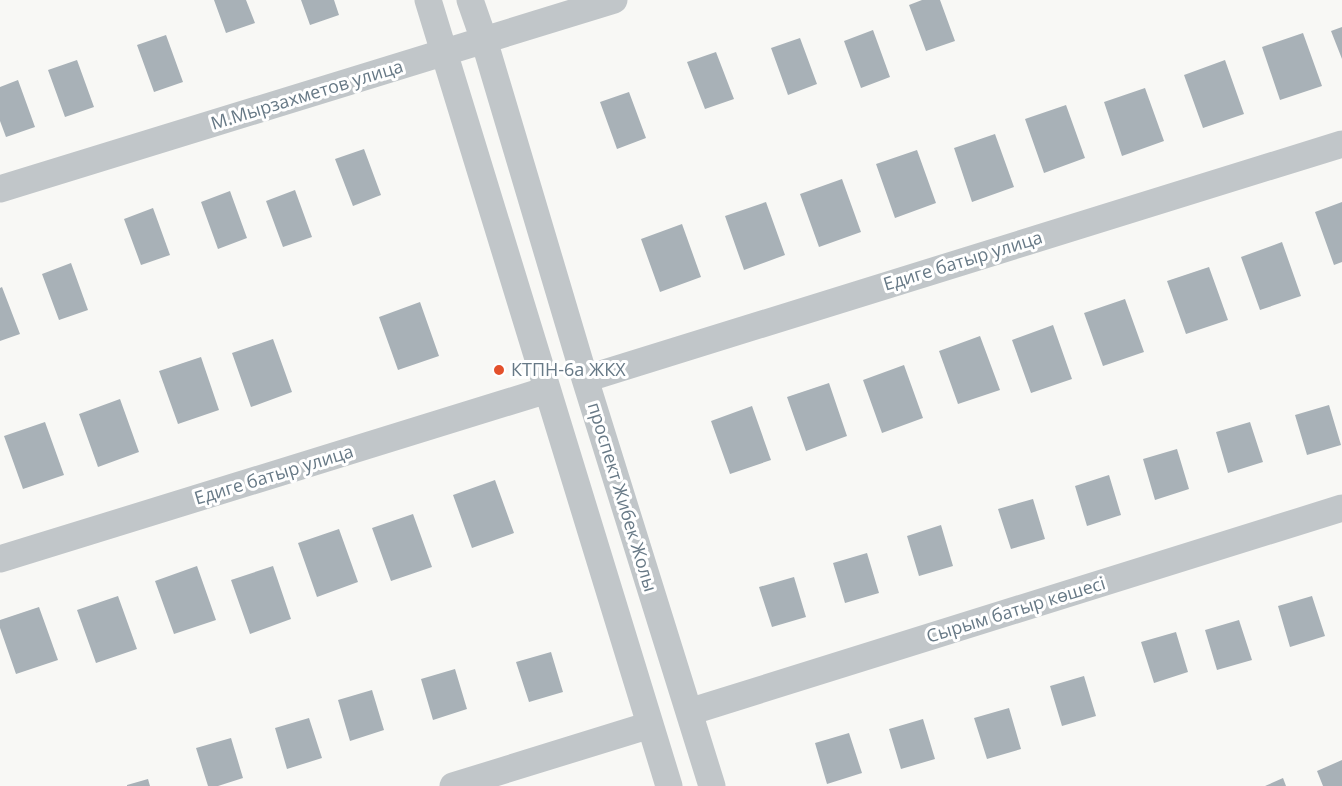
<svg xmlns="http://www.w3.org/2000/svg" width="1342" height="786" viewBox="0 0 1342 786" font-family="'Open Sans',sans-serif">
<rect width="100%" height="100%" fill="#f8f8f5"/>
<path fill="#a8b1b7" d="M 214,0 L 246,0 L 255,23 L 226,33 Z
M 301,0 L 334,0 L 339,15 L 310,25 Z
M 922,0 L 940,0 L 955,41 L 926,51 L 909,5 Z
M 1342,27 L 1342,59 L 1331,31 Z
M 873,30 L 890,77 L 861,88 L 844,41 Z
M 1303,33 L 1322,86 L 1280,100 L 1262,47 Z
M 166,35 L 183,82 L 154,92 L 137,45 Z
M 800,38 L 817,84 L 788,95 L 771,48 Z
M 716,52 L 734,99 L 705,109 L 687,62 Z
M 77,60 L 94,107 L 65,117 L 48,70 Z
M 1225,60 L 1244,114 L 1203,128 L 1184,75 Z
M 18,80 L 35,127 L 6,137 L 0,121 L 0,87 Z
M 1145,88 L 1164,141 L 1122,156 L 1104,102 Z
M 629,92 L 646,138 L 617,149 L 600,102 Z
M 1066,105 L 1085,158 L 1044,173 L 1025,119 Z
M 995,134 L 1014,187 L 972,202 L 954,148 Z
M 364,149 L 381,195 L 353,206 L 335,159 Z
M 917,150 L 936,203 L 895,218 L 876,164 Z
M 842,179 L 861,232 L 819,247 L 800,194 Z
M 295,190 L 312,237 L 283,247 L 266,201 Z
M 230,191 L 247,238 L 218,249 L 201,202 Z
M 766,202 L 785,255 L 744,270 L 725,216 Z
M 1342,202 L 1342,262 L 1334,265 L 1315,212 Z
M 153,208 L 170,255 L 141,265 L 124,219 Z
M 682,224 L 701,277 L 660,292 L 641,239 Z
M 1282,242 L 1301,296 L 1260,310 L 1241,257 Z
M 71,263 L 88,310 L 59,320 L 42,274 Z
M 1209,267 L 1228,320 L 1186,334 L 1167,281 Z
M 2,287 L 20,334 L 0,341 L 0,288 Z
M 1125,299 L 1144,352 L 1103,366 L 1084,313 Z
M 420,302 L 439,356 L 398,370 L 379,317 Z
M 1053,325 L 1072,379 L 1031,393 L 1012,340 Z
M 980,336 L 1000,390 L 958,404 L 939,351 Z
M 273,339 L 292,392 L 251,407 L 232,353 Z
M 201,357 L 219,410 L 178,424 L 159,371 Z
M 904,365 L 923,418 L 882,433 L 863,380 Z
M 829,383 L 847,436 L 806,451 L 787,397 Z
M 120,399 L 139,452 L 98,467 L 79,414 Z
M 1329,405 L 1341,445 L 1307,455 L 1295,415 Z
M 752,406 L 771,460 L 730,474 L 711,421 Z
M 45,422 L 64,475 L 23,489 L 4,436 Z
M 1250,422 L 1263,462 L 1228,473 L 1216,432 Z
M 1177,449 L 1189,489 L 1155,500 L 1143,459 Z
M 1109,475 L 1121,515 L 1087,526 L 1075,486 Z
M 495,480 L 514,533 L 472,548 L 453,495 Z
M 1033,499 L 1045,539 L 1011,549 L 998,509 Z
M 413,514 L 432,567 L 391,581 L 372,528 Z
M 941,525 L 953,566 L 919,576 L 907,536 Z
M 339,529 L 358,582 L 317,597 L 298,543 Z
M 867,553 L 879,593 L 845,603 L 833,563 Z
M 197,566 L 216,620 L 174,634 L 155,581 Z
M 273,566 L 291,619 L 250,634 L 231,580 Z
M 794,577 L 806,617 L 772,627 L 759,587 Z
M 118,596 L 137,649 L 96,663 L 77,610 Z
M 1312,596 L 1325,636 L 1290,647 L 1278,606 Z
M 39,607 L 58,660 L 16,674 L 0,628 L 0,620 Z
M 1239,620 L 1252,660 L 1217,670 L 1205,630 Z
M 1176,632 L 1188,672 L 1154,683 L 1141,642 Z
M 551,652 L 563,692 L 529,702 L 516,662 Z
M 455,669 L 467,709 L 433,720 L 421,679 Z
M 1084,676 L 1096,716 L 1062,726 L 1050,686 Z
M 372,690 L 384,730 L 350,741 L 338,700 Z
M 1009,708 L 1021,749 L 987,759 L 974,718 Z
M 309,718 L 322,758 L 287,769 L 275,728 Z
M 923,719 L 935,759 L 901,769 L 889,729 Z
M 849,733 L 862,773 L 827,784 L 815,743 Z
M 231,738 L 243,778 L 218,786 L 208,786 L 196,748 Z
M 1342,760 L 1342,786 L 1323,786 L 1317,771 Z
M 1283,778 L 1286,786 L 1265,786 Z
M 148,779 L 150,786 L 127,786 L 127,785 Z"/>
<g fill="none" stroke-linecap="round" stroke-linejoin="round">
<path stroke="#c1c6c9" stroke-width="27" d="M 428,0 L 669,786
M 470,0 L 484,40 L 585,379 L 712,786
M 0,189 L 614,0
M 585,379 L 1342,144
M 0,559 L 547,390
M 689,712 L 1342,508
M 453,786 L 650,725"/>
</g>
<circle fill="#e3502b" stroke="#fff" stroke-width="2" cx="499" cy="370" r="6"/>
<g text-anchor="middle" stroke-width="6" stroke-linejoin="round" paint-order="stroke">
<g font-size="18" fill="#677986" stroke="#fff">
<text transform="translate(307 95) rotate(-17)" y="6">М.Мырзахметов улица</text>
<text transform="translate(963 261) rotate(-17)" y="6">Едиге батыр улица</text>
<text transform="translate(274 475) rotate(-17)" y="6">Едиге батыр улица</text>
<text transform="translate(622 497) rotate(73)" y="6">проспект Жибек Жолы</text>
<text transform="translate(1016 610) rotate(-17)" y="6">Сырым батыр көшесі</text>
</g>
<g font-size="18" fill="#677986" stroke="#fff" text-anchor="start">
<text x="511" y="376">КТПН-6а ЖКХ</text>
</g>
</g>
</svg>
